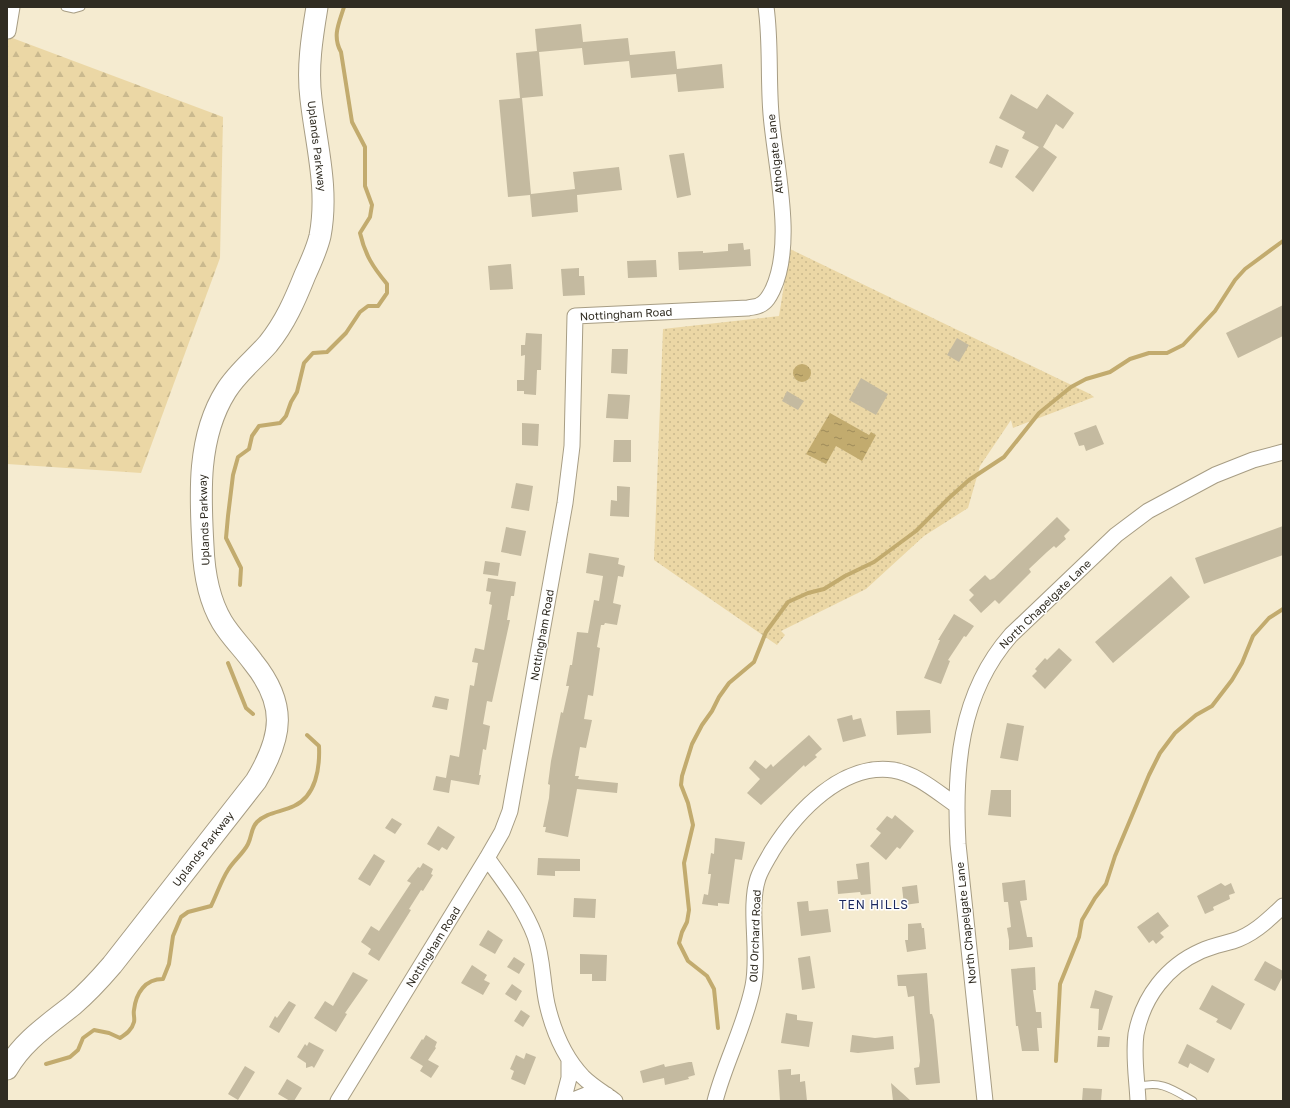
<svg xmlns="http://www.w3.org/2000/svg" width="1290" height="1108" viewBox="0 0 1290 1108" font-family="'Golos Text',sans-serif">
<defs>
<pattern id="forest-firs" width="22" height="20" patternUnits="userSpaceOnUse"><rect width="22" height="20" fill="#ebd7a5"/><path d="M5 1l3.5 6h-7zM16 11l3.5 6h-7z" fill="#cab98e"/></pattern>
<pattern id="park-dots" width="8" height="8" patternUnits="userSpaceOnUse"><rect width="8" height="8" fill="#ebd7a5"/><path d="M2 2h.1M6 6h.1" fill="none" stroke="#cab98e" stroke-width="1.8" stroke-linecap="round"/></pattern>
<pattern id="water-ripples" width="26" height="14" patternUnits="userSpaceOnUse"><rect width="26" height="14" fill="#c2ab6e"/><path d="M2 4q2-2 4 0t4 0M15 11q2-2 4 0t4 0" fill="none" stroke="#9e8b5a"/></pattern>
</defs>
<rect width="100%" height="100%" fill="#f5ebd0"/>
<path fill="url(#forest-firs)" d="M 7,36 L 223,117 L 220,258 L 141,473 L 7,464 Z"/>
<path fill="url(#park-dots)" d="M 790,249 L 1090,394 L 1094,397 L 1013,428 L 1011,420 L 980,466 L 968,508 L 924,536 L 866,589 L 781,631 L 785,635 L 777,645 L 654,560 L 663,329 L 779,316 Z"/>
<path fill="url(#water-ripples)" d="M793 373a9 9 0 1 1 18 0a9 9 0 1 1-18 0Z
M 830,413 L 869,435 L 871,432 L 876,435 L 862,461 L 836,446 L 826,464 L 806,454 Z"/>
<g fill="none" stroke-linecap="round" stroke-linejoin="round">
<path stroke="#c2ab6e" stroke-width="4" d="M 240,585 L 241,568 L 226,538 L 228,516 L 233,475 L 238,457 L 249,449 L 252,436 L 259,426 L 280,423 L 286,416 L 291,402 L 297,392 L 304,363 L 313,353 L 327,352 L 346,333 L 360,312 L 368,306 L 378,306 L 387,293 L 387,284 C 373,267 365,255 360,233 L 370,217 L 372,205 L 365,186 L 365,147 L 352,122 L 341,52 C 332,36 339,23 344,7
M 228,663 L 246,708 L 253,714
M 718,1028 L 714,989 L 707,976 L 688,961 L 679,943 L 682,932 L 687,922 L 689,910 L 684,863 L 693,825 L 688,803 L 681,785 L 682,776 L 692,744 L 702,725 L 712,711 L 719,697 L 729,683 L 754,662 L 766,632 L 788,602 L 808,593 L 824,589 L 845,576 L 874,562 L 916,531 L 949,498 L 969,480 L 1004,457 L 1039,413 L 1071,387 L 1086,379 L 1110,372 L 1130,359 L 1149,353 L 1167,353 L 1183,345 L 1215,311 L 1235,280 L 1245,269 L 1283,241
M 1056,1061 L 1060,984 L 1079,937 L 1082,920 L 1095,898 L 1106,884 L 1115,856 L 1149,775 L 1160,753 L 1175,733 L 1196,715 L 1212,706 L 1232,680 L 1242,663 L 1253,636 L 1269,618 L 1283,609
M 46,1064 L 70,1057 L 78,1050 L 83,1038 L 94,1030 L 109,1033 L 120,1038 C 126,1034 132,1030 134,1022 C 135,1018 133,1014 134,1010 C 136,993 145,979 163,979 L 169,964 L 173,936 L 181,917 L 188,912 L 211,906 C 217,894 221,881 228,870 C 234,860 243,854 248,844 C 252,836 251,828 257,822 C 267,812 282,812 294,806 C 316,796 320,768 319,746 L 307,735"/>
</g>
<path fill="#c4baa0" d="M 581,24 L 583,42 L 628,38 L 630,55 L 675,51 L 677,69 L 722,64 L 724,88 L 678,92 L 676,74 L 631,78 L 629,61 L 584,65 L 582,48 L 539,52 L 543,96 L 522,98 L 531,194 L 575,189 L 573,172 L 619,167 L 622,190 L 577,195 L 578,212 L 532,217 L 530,195 L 508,197 L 499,100 L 520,98 L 516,53 L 537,51 L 535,29 Z
M 1011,94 L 1037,109 L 1047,94 L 1074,113 L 1063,129 L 1056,124 L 1043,147 L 1057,157 L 1033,192 L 1015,177 L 1039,147 L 1022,138 L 1025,132 L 999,118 Z
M 996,145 L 1009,150 L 1002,168 L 989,163 Z
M 684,153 L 691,195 L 677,198 L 669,155 Z
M 743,243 L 744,250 L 750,249 L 751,266 L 679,270 L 678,252 L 703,251 L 703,253 L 728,251 L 728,244 Z
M 656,260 L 657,277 L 628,278 L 627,261 Z
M 511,264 L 513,289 L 490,290 L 488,266 Z
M 579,268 L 579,276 L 584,276 L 585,295 L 563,296 L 561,269 Z
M 1283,305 L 1283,336 L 1238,358 L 1226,333 Z
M 526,333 L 542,334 L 541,370 L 537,370 L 536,395 L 524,394 L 524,391 L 517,391 L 517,380 L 524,380 L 525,355 L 521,356 L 521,345 L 525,345 Z
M 957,338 L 969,345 L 959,362 L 947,355 Z
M 612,349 L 628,349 L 627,374 L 611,373 Z
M 861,378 L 888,394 L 876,415 L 849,400 Z
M 787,391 L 804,401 L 798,410 L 782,401 Z
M 608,394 L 630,395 L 628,419 L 606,418 Z
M 522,423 L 539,424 L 538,446 L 522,445 Z
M 1096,425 L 1104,444 L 1086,451 L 1084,445 L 1079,446 L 1074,433 Z
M 614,440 L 631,440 L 631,462 L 613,462 Z
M 516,483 L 533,486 L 529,511 L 511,508 Z
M 617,486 L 630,487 L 629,517 L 610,516 L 611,500 L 617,501 Z
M 1057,517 L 1070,530 L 1064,536 L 1066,539 L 1056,548 L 1054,546 L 1047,552 L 1029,569 L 1031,572 L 999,604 L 995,600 L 981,613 L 969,600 L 974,595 L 969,590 L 985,575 L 990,580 L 994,578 Z
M 1283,526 L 1283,555 L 1204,584 L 1195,558 Z
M 506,527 L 526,531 L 521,556 L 501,552 Z
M 589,553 L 619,558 L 618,564 L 625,566 L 623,577 L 618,576 L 613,603 L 621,605 L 617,625 L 605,623 L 604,625 L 601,625 L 597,647 L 600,648 L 593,696 L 588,695 L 584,719 L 592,720 L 586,748 L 580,747 L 575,776 L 579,776 L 578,779 L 618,783 L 617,793 L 577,789 L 568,837 L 545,832 L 546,827 L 543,827 L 549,798 L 550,785 L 548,784 L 551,761 L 561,712 L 563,713 L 569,686 L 566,686 L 570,665 L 572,665 L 577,632 L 588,633 L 594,600 L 599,601 L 603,576 L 586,573 Z
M 485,561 L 500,563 L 498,576 L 483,574 Z
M 1171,576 L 1190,597 L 1113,663 L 1095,642 Z
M 488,578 L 516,582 L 514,596 L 511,596 L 507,620 L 510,620 L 492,702 L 487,701 L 483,724 L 490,726 L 486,750 L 483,749 L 479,775 L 481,775 L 479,785 L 451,780 L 449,793 L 433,790 L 436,776 L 446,778 L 450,755 L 459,757 L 470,685 L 474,686 L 478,663 L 472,662 L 475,648 L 484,650 L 492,605 L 489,604 L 491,592 L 486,591 Z
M 954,614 L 974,626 L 966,637 L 964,636 L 948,660 L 950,661 L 941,684 L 924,678 L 940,640 L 938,640 Z
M 1059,648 L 1072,660 L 1045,689 L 1032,676 L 1037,671 L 1035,669 L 1045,658 L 1047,660 Z
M 435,696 L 449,699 L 447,710 L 432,707 Z
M 930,710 L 931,733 L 897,735 L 896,711 Z
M 852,715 L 853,720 L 861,718 L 866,736 L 843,742 L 837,719 Z
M 1007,723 L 1024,726 L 1018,761 L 1000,758 Z
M 809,735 L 822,749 L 815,755 L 817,757 L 805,767 L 804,765 L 761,805 L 747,793 L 760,779 L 749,768 L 755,760 L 766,769 L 771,764 L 773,767 Z
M 991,790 L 1011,790 L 1011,817 L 988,815 Z
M 895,815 L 914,831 L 900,849 L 897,847 L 886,860 L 870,846 L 881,833 L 876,829 L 887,816 L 892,819 Z
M 392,818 L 402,824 L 395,834 L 385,828 Z
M 438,826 L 455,837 L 447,850 L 442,847 L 439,851 L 427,844 Z
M 715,838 L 745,842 L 742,860 L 735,859 L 729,904 L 718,903 L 718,906 L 702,904 L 704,894 L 708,895 L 711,874 L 708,874 L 711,853 L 714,854 Z
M 374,854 L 385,861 L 370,886 L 358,879 Z
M 538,858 L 580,859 L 580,871 L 555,871 L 555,876 L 537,875 Z
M 869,862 L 871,894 L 861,895 L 860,892 L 838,894 L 837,881 L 858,879 L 856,864 Z
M 423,863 L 433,869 L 431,874 L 433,875 L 423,891 L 421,890 L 409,909 L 411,910 L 379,961 L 368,954 L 371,949 L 361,942 L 371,926 L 379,931 L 411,883 L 407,881 L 418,867 L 420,868 Z
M 1025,880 L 1027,900 L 1020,901 L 1027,937 L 1032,937 L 1033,947 L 1009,950 L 1009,940 L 1007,928 L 1011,927 L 1008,902 L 1004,902 L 1002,883 Z
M 1221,883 L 1225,886 L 1231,883 L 1235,893 L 1229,895 L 1230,899 L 1213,907 L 1214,910 L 1205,914 L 1197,896 Z
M 917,885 L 919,903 L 904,905 L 902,887 Z
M 574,898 L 596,899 L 595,918 L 573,917 Z
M 808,901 L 809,911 L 828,909 L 831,932 L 801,936 L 797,902 Z
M 1158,912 L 1169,926 L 1160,933 L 1164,937 L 1156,944 L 1153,940 L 1149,943 L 1137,927 Z
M 921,923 L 922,928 L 924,928 L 926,949 L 907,952 L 905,940 L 908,940 L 908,924 Z
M 488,930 L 503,940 L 495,954 L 479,945 Z
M 580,954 L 607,955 L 606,981 L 592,981 L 592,974 L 580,974 Z
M 810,956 L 815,988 L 802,990 L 798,958 Z
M 514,957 L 525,964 L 519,974 L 507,967 Z
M 1265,961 L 1283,971 L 1283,976 L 1275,991 L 1254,980 Z
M 472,965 L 487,975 L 484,980 L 490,983 L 483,995 L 461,983 Z
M 1035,967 L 1036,990 L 1033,990 L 1036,1012 L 1041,1012 L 1042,1028 L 1037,1028 L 1039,1051 L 1022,1051 L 1018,1026 L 1016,1026 L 1011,969 Z
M 353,972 L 368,980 L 345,1013 L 347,1014 L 336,1032 L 314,1018 L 325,1001 L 333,1006 Z
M 927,973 L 930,1014 L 932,1014 L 934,1020 L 940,1083 L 916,1085 L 914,1068 L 919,1067 L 920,1061 L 914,996 L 908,997 L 906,986 L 898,986 L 897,975 Z
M 512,984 L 522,991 L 516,1001 L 505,994 Z
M 1212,985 L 1245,1004 L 1231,1030 L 1216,1022 L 1218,1019 L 1199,1009 Z
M 1095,990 L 1113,996 L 1102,1030 L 1098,1030 L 1099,1009 L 1090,1008 Z
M 289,1001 L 296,1005 L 279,1033 L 269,1027 L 275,1016 L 277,1018 Z
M 521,1010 L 530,1016 L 523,1027 L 514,1021 Z
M 786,1013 L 797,1015 L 797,1020 L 813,1022 L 809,1047 L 781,1043 Z
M 426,1035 L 437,1042 L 435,1047 L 436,1048 L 428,1060 L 439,1066 L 431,1078 L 420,1071 L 423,1066 L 410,1058 L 422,1039 L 423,1040 Z
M 852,1035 L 875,1038 L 893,1036 L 894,1049 L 858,1053 L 850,1052 Z
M 1098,1036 L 1110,1037 L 1109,1047 L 1097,1047 Z
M 309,1042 L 324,1050 L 314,1068 L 312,1066 L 306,1068 L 306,1063 L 297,1057 L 305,1044 L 307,1046 Z
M 1187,1044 L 1215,1059 L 1208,1073 L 1190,1063 L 1188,1068 L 1178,1063 Z
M 526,1053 L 536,1057 L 525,1085 L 511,1079 L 514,1071 L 510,1069 L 516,1055 L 524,1059 Z
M 689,1062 L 692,1062 L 695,1075 L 688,1077 L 689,1079 L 665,1085 L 664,1078 L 643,1083 L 640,1071 L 664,1064 L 665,1067 Z
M 245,1066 L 255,1072 L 238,1100 L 228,1094 Z
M 791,1069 L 791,1075 L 800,1074 L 800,1082 L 805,1081 L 807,1101 L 780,1101 L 778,1070 Z
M 287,1079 L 302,1088 L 294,1101 L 290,1101 L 278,1094 Z
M 891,1083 L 911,1101 L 893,1101 Z
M 1083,1088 L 1102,1089 L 1101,1101 L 1082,1101 Z"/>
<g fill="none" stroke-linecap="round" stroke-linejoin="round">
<g stroke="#a79d84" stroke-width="9">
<path id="lane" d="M 65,7 L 74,9 L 81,7
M 1137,1087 C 1161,1080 1172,1089 1193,1101"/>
</g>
<g stroke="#a79d84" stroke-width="17">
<path id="street" d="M 8,31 L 12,7
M 487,858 C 505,883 524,907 535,936 C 543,958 542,981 547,1004 C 553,1030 565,1058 583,1077 C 592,1086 604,1093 615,1101
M 338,1101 L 487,858 L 502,832 L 510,811 L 565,503 L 572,446 L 575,316 L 748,308 C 752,307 757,307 760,305 C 767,302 770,295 773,289 C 795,241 775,165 771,114 C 768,78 771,42 766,7
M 563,1101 L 569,1078 L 569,1061
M 571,1101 L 586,1095 L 607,1095
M 715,1101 C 725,1062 745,1026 753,986 C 760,953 748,908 758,878 C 761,869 767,860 772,851 C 797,811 842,763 893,770 C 917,774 937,792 956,805
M 985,1101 L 958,844 C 954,769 959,694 1011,635 L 1116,535 L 1148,511 L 1215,475 L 1253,460 L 1283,452
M 1138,1101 C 1137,1079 1133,1056 1136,1034 C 1143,997 1167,966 1201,951 C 1212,946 1223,944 1233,941 C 1253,935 1268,920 1283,906"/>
</g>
<g stroke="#a79d84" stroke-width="23">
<path id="secondary" d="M 7,1069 C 23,1041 48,1025 73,1005 C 87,993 100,979 112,965 L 256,781 C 283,736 287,704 253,662 C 243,648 231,637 222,622 C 209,600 204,572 203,546 C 200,494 197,437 226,391 C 237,373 254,360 268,344 C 285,323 295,300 305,275 C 311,262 317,249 320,236 C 329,189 316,144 311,99 C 307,68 312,37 317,7"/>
</g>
<use href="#lane" stroke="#fff" stroke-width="7"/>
<use href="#street" stroke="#fff" stroke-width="15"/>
<use href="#secondary" stroke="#fff" stroke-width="21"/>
</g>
<g text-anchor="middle" stroke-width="3" stroke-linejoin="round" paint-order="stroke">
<g font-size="11" fill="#302c22" stroke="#fff">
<text transform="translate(317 146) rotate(83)" y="4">Uplands Parkway</text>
<text transform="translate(775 154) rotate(-96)" y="4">Atholgate Lane</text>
<text transform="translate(626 314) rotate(-3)" y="4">Nottingham Road</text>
<text transform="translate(204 520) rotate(-92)" y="4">Uplands Parkway</text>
<text transform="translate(1045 604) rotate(-44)" y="4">North Chapelgate Lane</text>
<text transform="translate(542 635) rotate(-80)" y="4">Nottingham Road</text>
<text transform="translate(203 849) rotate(-52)" y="4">Uplands Parkway</text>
<text transform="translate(966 923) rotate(-96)" y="4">North Chapelgate Lane</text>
<text transform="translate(755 936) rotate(-88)" y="4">Old Orchard Road</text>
<text transform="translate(433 947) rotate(-58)" y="4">Nottingham Road</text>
</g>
<g font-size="12" letter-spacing="1" fill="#1b285f" stroke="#fff">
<text x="874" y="909">TEN HILLS</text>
</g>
</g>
<rect width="1290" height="1108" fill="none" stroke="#302c22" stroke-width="16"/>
</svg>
